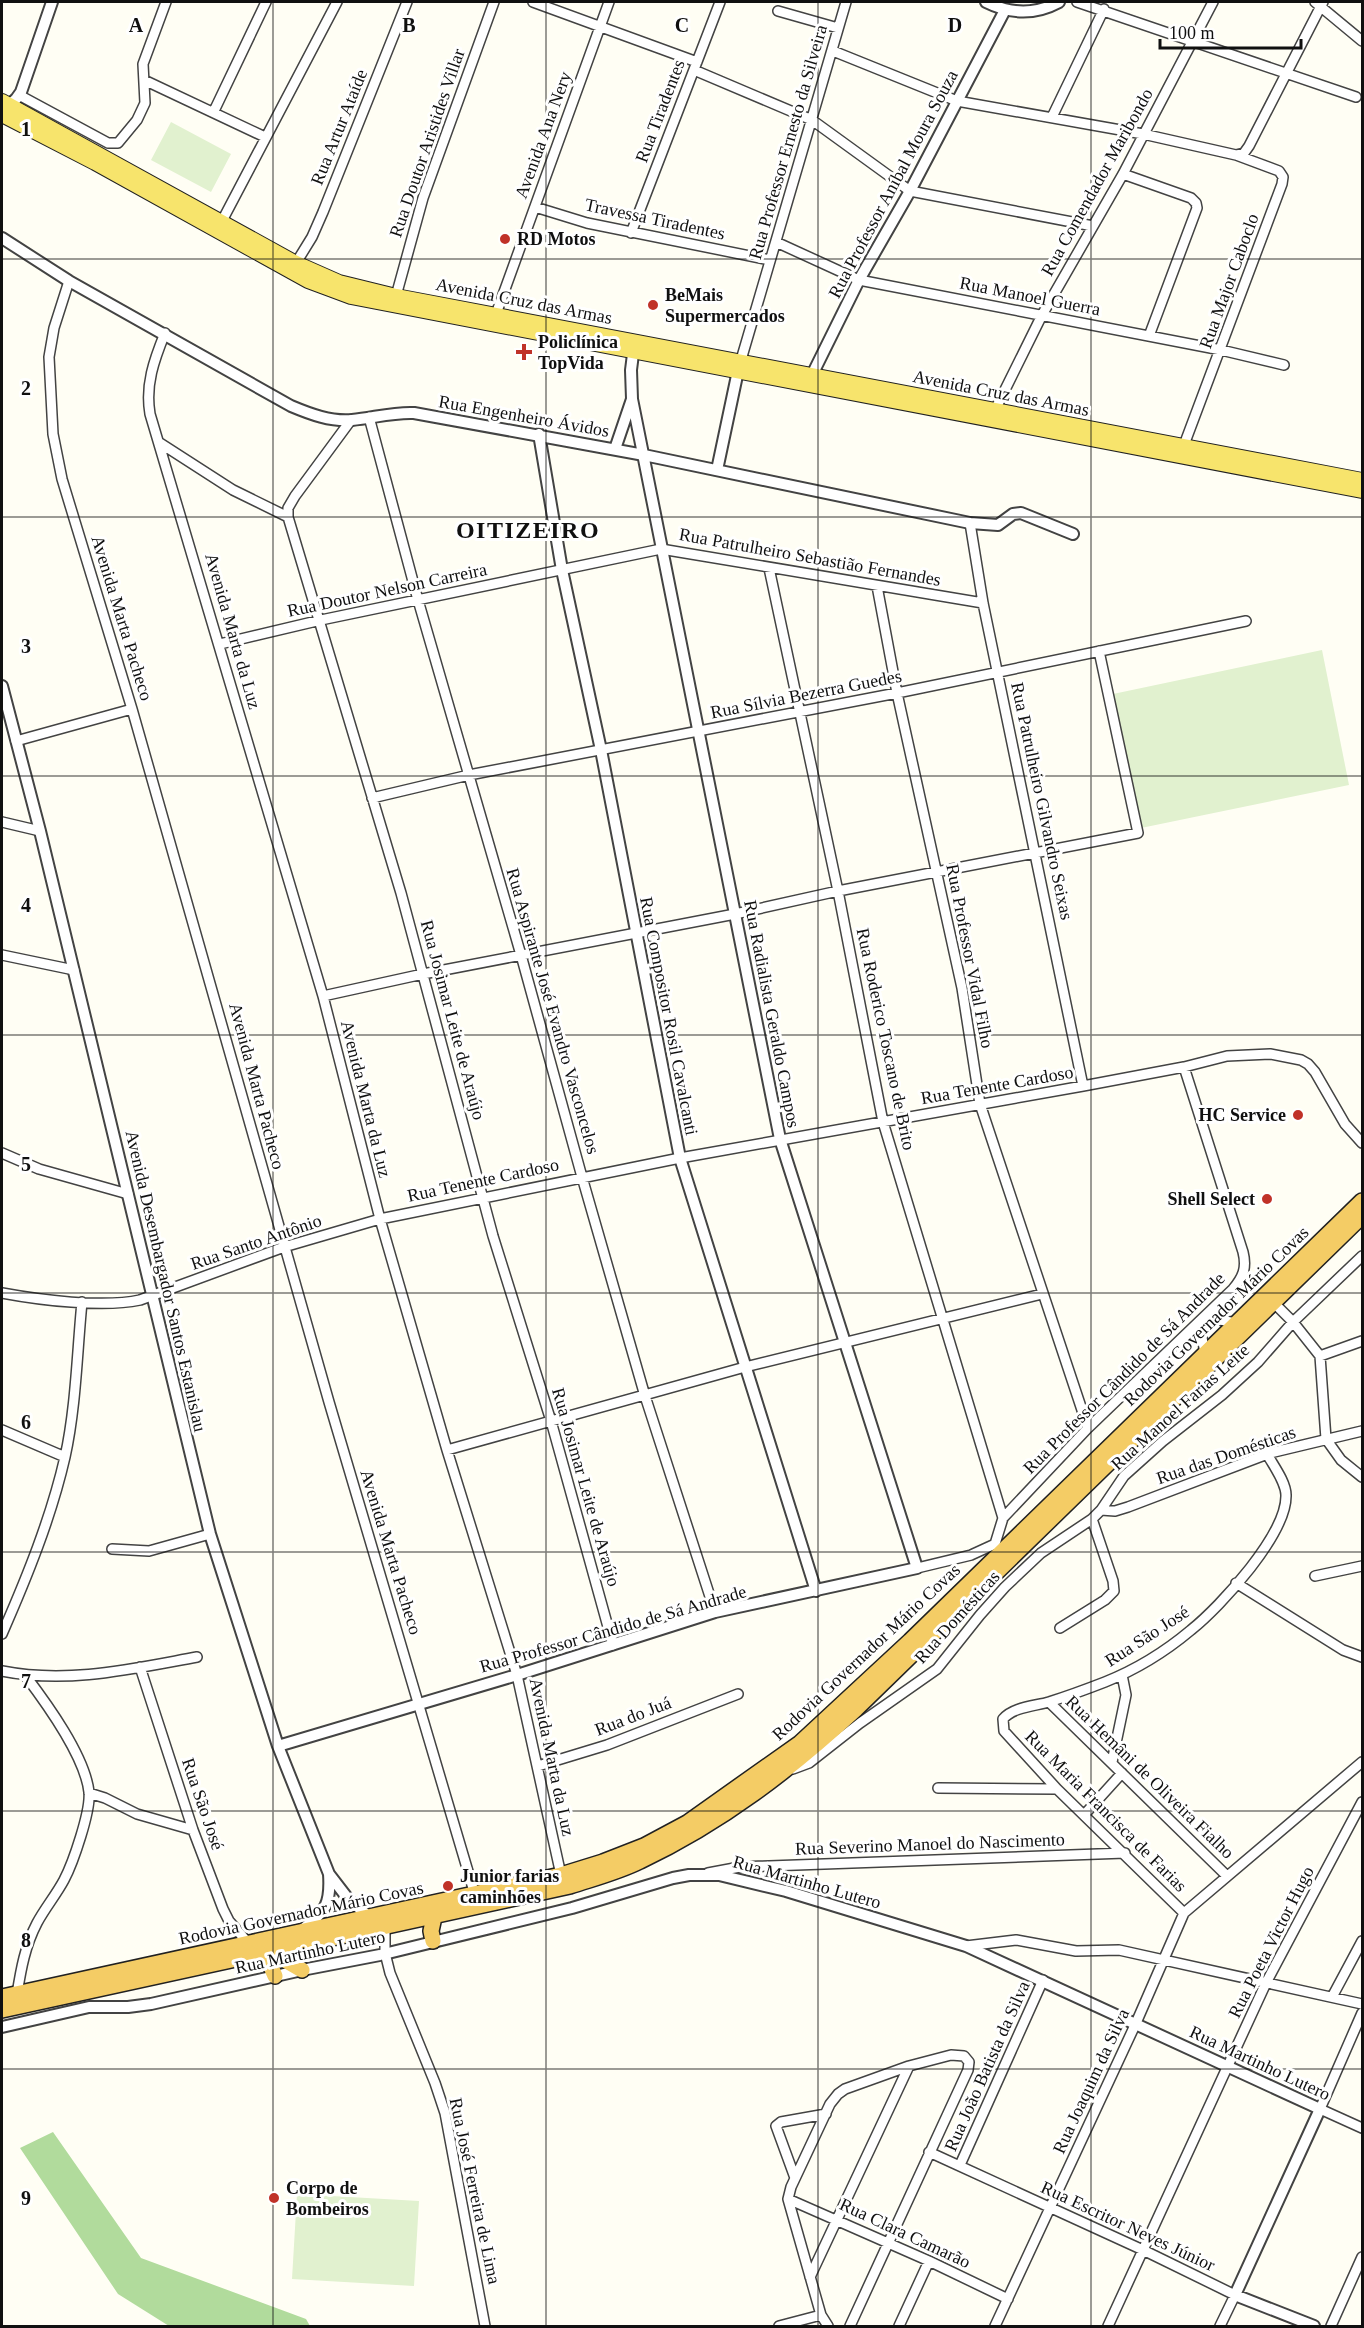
<svg xmlns="http://www.w3.org/2000/svg" width="1364" height="2328" viewBox="0 0 1364 2328" font-family="'Times New Roman',serif">
<rect width="100%" height="100%" fill="#fffef4"/>
<path fill="#b1db9c" d="M 53,2132 L 141,2258 L 306,2319 L 310,2326 L 169,2326 L 118,2294 L 20,2148 Z"/>
<path fill="#e1f1cf" d="M 171,122 L 231,154 L 211,192 L 151,160 Z
M 1322,650 L 1349,785 L 1141,828 L 1113,694 Z
M 297,2194 L 419,2201 L 414,2286 L 292,2279 Z"/>
<g fill="none" stroke-linecap="round" stroke-linejoin="round">
<g stroke="#434343" stroke-width="12">
<path id="minor" d="M 533,2 L 697,62
M 1077,2 L 1356,97
M 1315,2 L 1362,41
M 778,11 L 838,28
M 833,51 L 957,101 L 1143,134 L 1236,155 L 1244,153 L 1249,146 L 1323,2
M 694,70 L 812,120 L 910,191 L 1093,226
M 144,80 L 265,137
M 19,95 L 108,143 L 118,143 L 137,120 L 145,103 L 143,64 L 166,2
M 214,111 L 266,2
M 1052,117 L 1104,9
M 1123,174 L 1191,198 L 1196,203 L 1197,208 L 1149,336
M 535,207 L 587,223 L 770,260
M 222,221 L 337,2
M 631,233 L 720,2
M 776,242 L 859,280 L 1221,350 L 1284,365
M 296,263 L 312,237 L 323,212 L 407,2
M 69,281 L 54,328 L 49,357 L 53,434 L 62,479 L 132,709 L 329,1402 L 475,1895
M 396,296 L 423,198 L 494,2
M 496,314 L 609,2
M 165,333 C 154,360 145,385 150,414 L 323,996 L 380,1219 L 447,1450 L 517,1675 L 561,1875
M 741,360 L 846,2
M 995,410 L 1042,315 L 1123,174 L 1213,2
M 369,417 L 418,600 L 521,955 L 582,1177 L 645,1396 L 715,1612
M 351,420 L 295,496 L 288,508 L 288,517 L 401,893 L 493,1236 L 551,1421 L 613,1645
M 160,443 L 233,490 L 288,517
M 1184,445 L 1282,184 L 1283,177 L 1279,171 L 1236,155
M 970,523 L 983,603 L 1083,1086
M 769,568 L 838,891 L 883,1122 L 1003,1518 L 995,1544
M 877,586 L 897,693 L 962,988 L 980,1104 L 1088,1428
M 220,644 L 321,620 L 661,549 L 983,603
M 16,741 L 132,709
M 372,798 L 469,775 L 897,693 L 1246,621
M 2,822 L 40,831
M 2,955 L 74,970
M 323,996 L 423,974 L 735,914 L 838,891 L 1138,833 L 1099,651
M 2,1153 L 39,1169 L 128,1194
M 2,1293 C 40,1300 103,1308 140,1300 L 284,1247 L 380,1219 L 680,1158 L 1083,1086 L 1184,1067 L 1227,1056 L 1270,1054 L 1301,1060 L 1308,1064 L 1315,1072 L 1345,1124 L 1362,1143
M 1274,1303 L 1293,1322 L 1320,1356 L 1326,1439
M 1204,1317 L 1236,1323
M 1199,1322 L 1205,1353
M 1320,1356 L 1362,1341
M 2,1430 L 65,1457
M 1326,1439 L 1341,1460 L 1362,1477
M 447,1450 L 745,1367 L 1042,1294
M 1101,1510 L 1115,1511 L 1128,1507 L 1270,1453 L 1362,1431
M 1003,1518 L 1088,1428 L 1233,1289 C 1243,1277 1247,1268 1243,1252 L 1184,1067
M 112,1549 L 149,1551 L 210,1534
M 917,1568 L 971,1555 L 995,1544
M 1315,1576 L 1362,1566
M 1236,1583 L 1343,1650 L 1362,1657
M 1060,1628 L 1105,1600 L 1114,1591 L 1113,1581 L 1092,1519
M 2,1634 C 27,1577 51,1518 65,1457 C 76,1407 77,1353 82,1302
M 140,1667 L 193,1830 L 223,1909 L 229,1921 L 249,1944
M 2,1671 C 68,1684 131,1669 197,1657
M 1049,1702 L 1227,1876
M 1112,1762 L 1126,1695 L 1122,1675
M 538,1766 L 607,1745 L 738,1694
M 793,1769 L 809,1763 L 860,1723 L 937,1669 L 980,1615 L 1005,1587 L 1041,1553 L 1092,1519 L 1101,1510 L 1124,1476 L 1163,1441 L 1222,1395 L 1258,1362 L 1293,1322 L 1362,1256
M 938,1788 L 1057,1789
M 89,1793 L 105,1798 L 137,1814 L 193,1830
M 1084,1815 L 1122,1773
M 708,1873 L 740,1867 L 1125,1853
M 1184,1913 L 1057,1789 L 1004,1731 L 1003,1719 C 1013,1707 1035,1706 1049,1702 C 1068,1696 1087,1689 1105,1682 C 1135,1670 1166,1651 1191,1630 C 1221,1606 1287,1534 1286,1495 C 1286,1482 1273,1465 1267,1454
M 385,1927 L 385,1953 L 390,1973 L 435,2083 L 445,2113 L 485,2326
M 966,1946 L 1016,1940 L 1076,1951 L 1119,1950 L 1362,2004
M 17,1994 C 21,1969 25,1946 37,1923 C 45,1908 56,1895 64,1880 C 73,1863 91,1811 89,1792 C 85,1756 47,1704 25,1675
M 1332,1997 L 1362,1941
M 1362,2013 L 1320,2109 L 1362,2128
M 929,2152 L 1143,2250 L 1235,2295 L 1220,2326
M 960,2165 L 1043,1980
M 795,2178 L 776,2126 L 781,2122 L 826,2114
M 788,2199 L 929,2261 L 1008,2299
M 810,2277 L 909,2066
M 779,2326 L 821,2315
M 828,2326 L 821,2315 L 788,2199 L 791,2187 L 830,2104 L 838,2094 L 845,2089 L 909,2066 L 951,2055 L 964,2056 L 969,2062 L 968,2070 L 850,2326
M 899,2326 L 929,2261
M 995,2326 L 1136,2023 L 1184,1913 L 1362,1762
M 1108,2326 L 1266,1983 L 1362,1802
M 1331,2326 L 1362,2257"/>
</g>
<g stroke="#434343" stroke-width="14">
<path id="tertiary" d="M 986,2 C 1010,14 1035,15 1059,2
M 4,109 L 16,99 L 21,92 L 52,2
M 2,238 L 69,281 L 291,406 C 310,414 331,422 352,420 C 373,418 393,412 414,413 L 644,455 L 970,523 L 998,525 L 1013,514 L 1021,513 L 1073,534
M 812,375 L 859,280 L 910,191 L 1005,10
M 539,434 L 562,570 L 601,750 L 680,1158 L 816,1591
M 615,449 L 632,399
M 717,470 L 739,366
M 2,686 L 40,831 L 210,1534 L 278,1746 L 329,1874 L 349,1900 L 371,1918
M 278,1746 L 517,1675 L 715,1612 L 917,1568 L 780,1139 L 632,399 L 631,370 L 634,346
M 303,1929 C 326,1911 331,1904 329,1874
M 2,2027 L 89,2007 L 128,2007 L 151,2004 L 302,1970 L 380,1955 L 572,1908 L 673,1878 L 689,1875 L 719,1875 L 786,1891 L 966,1946 L 1320,2109 L 1235,2295 L 1314,2326"/>
</g>
<g stroke="#212121" stroke-width="16">
<path id="primary" d="M 2,101 L 296,263 L 339,282 L 396,296 L 1362,480
M 2,115 L 95,163 L 308,281 L 351,297 L 1362,491"/>
</g>
<g stroke="#212121" stroke-width="18">
<path id="trunk" d="M 433,1941 L 431,1931 L 434,1917
M 271,1952 L 302,1970
M 265,1953 L 275,1976
M 2,1997 L 561,1875 L 603,1862 L 644,1846 L 687,1823 L 800,1743 L 910,1641 L 1362,1201
M 2,2010 L 570,1886 C 594,1878 618,1872 640,1861 C 721,1823 791,1769 856,1709 L 1362,1216"/>
</g>
<use href="#minor" stroke="#fff" stroke-width="9"/>
<use href="#tertiary" stroke="#fff" stroke-width="10"/>
<use href="#primary" stroke="#f7e46c" stroke-width="14"/>
<use href="#trunk" stroke="#f4cc65" stroke-width="15"/>
</g>
<path fill="none" stroke="#101010" stroke-width="1.5" stroke-opacity="0.55" d="M 273,2 L 273,2326M 546,2 L 546,2326M 818,2 L 818,2326M 1091,2 L 1091,2326M 2,259 L 1362,259M 2,517 L 1362,517M 2,776 L 1362,776M 2,1035 L 1362,1035M 2,1293 L 1362,1293M 2,1552 L 1362,1552M 2,1811 L 1362,1811M 2,2069 L 1362,2069"/>
<g fill="#c03228" stroke="#fff" stroke-width="2">
<circle cx="505" cy="239" r="6"/>
<circle cx="653" cy="305" r="6"/>
<path d="M521 343h6v6h6v6h-6v6h-6v-6h-6v-6h6z"/>
<circle cx="1298" cy="1115" r="6"/>
<circle cx="1267" cy="1199" r="6"/>
<circle cx="448" cy="1886" r="6"/>
<circle cx="274" cy="2198" r="6"/>
</g>
<g text-anchor="middle" stroke-width="6" stroke-linejoin="round" paint-order="stroke">
<g font-size="18" fill="#101010" stroke="#fff">
<text transform="translate(660 111) rotate(-69)" y="6">Rua Tiradentes</text>
<text transform="translate(339 127) rotate(-68)" y="6">Rua Artur Ataíde</text>
<text transform="translate(543 135) rotate(-70)" y="6">Avenida Ana Nery</text>
<text transform="translate(788 142) rotate(-74)" y="6">Rua Professor Ernesto da Silveira</text>
<text transform="translate(427 143) rotate(-71)" y="6">Rua Doutor Aristides Villar</text>
<text transform="translate(1097 182) rotate(-61)" y="6">Rua Comendador Maribondo</text>
<text transform="translate(893 184) rotate(-62)" y="6">Rua Professor Aníbal Moura Souza</text>
<text transform="translate(655 219) rotate(12)" y="6">Travessa Tiradentes</text>
<text transform="translate(1229 281) rotate(-70)" y="6">Rua Major Caboclo</text>
<text transform="translate(1030 296) rotate(11)" y="6">Rua Manoel Guerra</text>
<text transform="translate(524 301) rotate(11)" y="6">Avenida Cruz das Armas</text>
<text transform="translate(1001 393) rotate(11)" y="6">Avenida Cruz das Armas</text>
<text transform="translate(524 416) rotate(10)" y="6">Rua Engenheiro Ávidos</text>
<text transform="translate(810 557) rotate(10)" y="6">Rua Patrulheiro Sebastião Fernandes</text>
<text transform="translate(387 590) rotate(-12)" y="6">Rua Doutor Nelson Carreira</text>
<text transform="translate(122 618) rotate(73)" y="6">Avenida Marta Pacheco</text>
<text transform="translate(233 631) rotate(74)" y="6">Avenida Marta da Luz</text>
<text transform="translate(806 694) rotate(-11)" y="6">Rua Sílvia Bezerra Guedes</text>
<text transform="translate(1042 801) rotate(78)" y="6">Rua Patrulheiro Gilvandro Seixas</text>
<text transform="translate(970 956) rotate(79)" y="6">Rua Professor Vidal Filho</text>
<text transform="translate(553 1011) rotate(74)" y="6">Rua Aspirante José Evandro Vasconcelos</text>
<text transform="translate(772 1014) rotate(79)" y="6">Rua Radialista Geraldo Campos</text>
<text transform="translate(669 1016) rotate(79)" y="6">Rua Compositor Rosil Cavalcanti</text>
<text transform="translate(453 1020) rotate(75)" y="6">Rua Josimar Leite de Araújo</text>
<text transform="translate(886 1039) rotate(78)" y="6">Rua Roderico Toscano de Brito</text>
<text transform="translate(997 1085) rotate(-10)" y="6">Rua Tenente Cardoso</text>
<text transform="translate(257 1086) rotate(75)" y="6">Avenida Marta Pacheco</text>
<text transform="translate(366 1099) rotate(76)" y="6">Avenida Marta da Luz</text>
<text transform="translate(483 1180) rotate(-12)" y="6">Rua Tenente Cardoso</text>
<text transform="translate(256 1242) rotate(-19)" y="6">Rua Santo Antônio</text>
<text transform="translate(166 1281) rotate(77)" y="6">Avenida Desembargador Santos Estanislau</text>
<text transform="translate(1216 1316) rotate(-44)" y="6">Rodovia Governador Mário Covas</text>
<text transform="translate(1124 1373) rotate(-45)" y="6">Rua Professor Cândido de Sá Andrade</text>
<text transform="translate(1180 1407) rotate(-42)" y="6">Rua Manoel Farias Leite</text>
<text transform="translate(1226 1455) rotate(-19)" y="6">Rua das Domésticas</text>
<text transform="translate(586 1487) rotate(74)" y="6">Rua Josimar Leite de Araújo</text>
<text transform="translate(391 1552) rotate(73)" y="6">Avenida Marta Pacheco</text>
<text transform="translate(957 1617) rotate(-48)" y="6">Rua Domésticas</text>
<text transform="translate(613 1629) rotate(-16)" y="6">Rua Professor Cândido de Sá Andrade</text>
<text transform="translate(1147 1636) rotate(-33)" y="6">Rua São José</text>
<text transform="translate(866 1652) rotate(-43)" y="6">Rodovia Governador Mário Covas</text>
<text transform="translate(633 1716) rotate(-21)" y="6">Rua do Juá</text>
<text transform="translate(552 1757) rotate(78)" y="6">Avenida Marta da Luz</text>
<text transform="translate(1150 1777) rotate(44)" y="6">Rua Hemâni de Oliveira Fialho</text>
<text transform="translate(203 1804) rotate(71)" y="6">Rua São José</text>
<text transform="translate(1106 1811) rotate(45)" y="6">Rua Maria Francisca de Farias</text>
<text transform="translate(930 1844) rotate(-2)" y="6">Rua Severino Manoel do Nascimento</text>
<text transform="translate(807 1882) rotate(16)" y="6">Rua Martinho Lutero</text>
<text transform="translate(301 1913) rotate(-12)" y="6">Rodovia Governador Mário Covas</text>
<text transform="translate(1271 1942) rotate(-63)" y="6">Rua Poeta Victor Hugo</text>
<text transform="translate(310 1952) rotate(-12)" y="6">Rua Martinho Lutero</text>
<text transform="translate(1260 2063) rotate(25)" y="6">Rua Martinho Lutero</text>
<text transform="translate(987 2066) rotate(-66)" y="6">Rua João Batista da Silva</text>
<text transform="translate(1091 2081) rotate(-65)" y="6">Rua Joaquim da Silva</text>
<text transform="translate(475 2191) rotate(78)" y="6">Rua José Ferreira de Lima</text>
<text transform="translate(1128 2226) rotate(25)" y="6">Rua Escritor Neves Júnior</text>
<text transform="translate(905 2233) rotate(25)" y="6">Rua Clara Camarão</text>
</g>
<g font-size="18" font-weight="bold" fill="#101010" stroke="#fff" text-anchor="start">
<text x="517" y="245">RD Motos</text>
<text x="665" y="301">BeMais<tspan x="665" dy="21">Supermercados</tspan></text>
<text x="538" y="348">Policlínica<tspan x="538" dy="21">TopVida</tspan></text>
<text x="1286" y="1121" text-anchor="end">HC Service</text>
<text x="1255" y="1205" text-anchor="end">Shell Select</text>
<text x="460" y="1882">Junior farias<tspan x="460" dy="21">caminhões</tspan></text>
<text x="286" y="2194">Corpo de<tspan x="286" dy="21">Bombeiros</tspan></text>
</g>
<g font-size="24" font-weight="bold" letter-spacing="1.5" fill="#101010" stroke="#fff">
<text x="528" y="538">OITIZEIRO</text>
</g>
</g>
<g font-size="20" text-anchor="middle" font-weight="bold" fill="#101010" stroke="#fff" stroke-width="6" stroke-linejoin="round" paint-order="stroke">
<text x="136" y="32">A</text>
<text x="409" y="32">B</text>
<text x="682" y="32">C</text>
<text x="955" y="32">D</text>
<text x="26" y="136">1</text>
<text x="26" y="395">2</text>
<text x="26" y="653">3</text>
<text x="26" y="912">4</text>
<text x="26" y="1171">5</text>
<text x="26" y="1429">6</text>
<text x="26" y="1688">7</text>
<text x="26" y="1947">8</text>
<text x="26" y="2205">9</text>
</g>
<rect width="1364" height="2328" fill="none" stroke="#101010" stroke-width="6"/>
<path d="M1160 39v9h141v-9" fill="none" stroke="#101010" stroke-width="3"/>
<text x="1169" y="39" font-size="18" fill="#101010" stroke="#ffffff" stroke-width="4.5" paint-order="stroke">100 m</text>
</svg>
